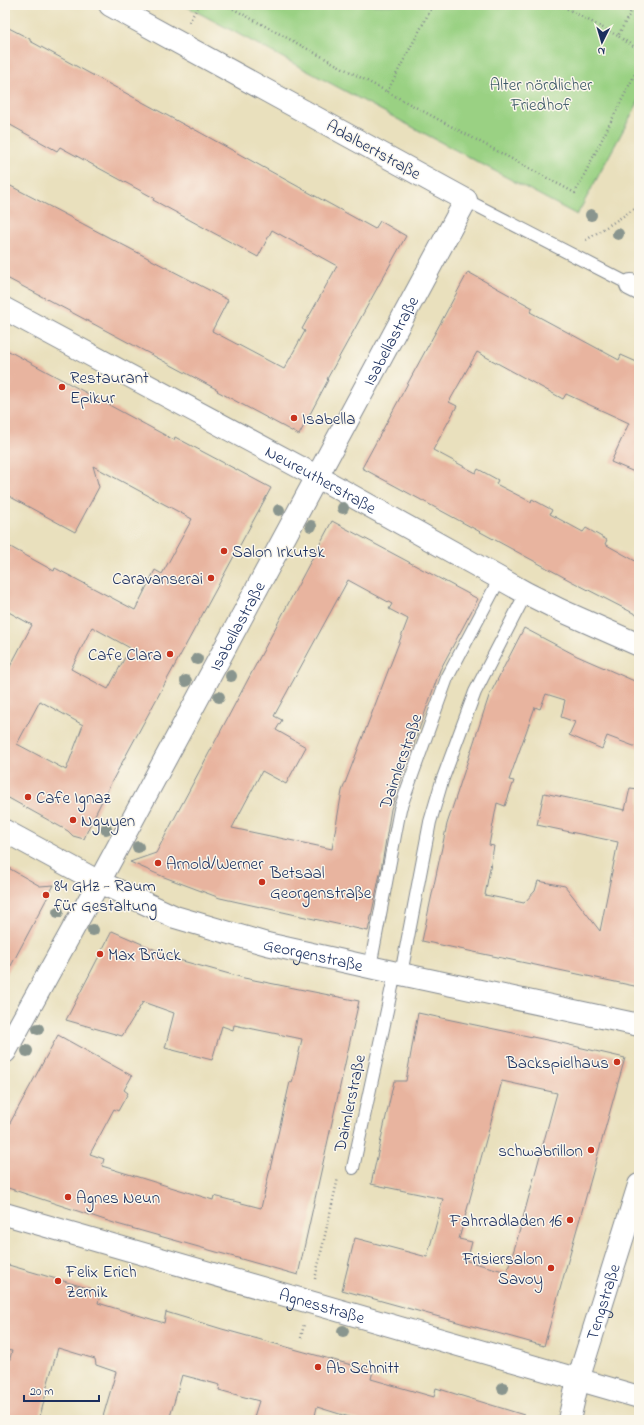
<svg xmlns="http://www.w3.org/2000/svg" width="644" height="1425" viewBox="0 0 644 1425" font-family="'Indie Flower',sans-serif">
<rect width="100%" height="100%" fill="#fbf7ec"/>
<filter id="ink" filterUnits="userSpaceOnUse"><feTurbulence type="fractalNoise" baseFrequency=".025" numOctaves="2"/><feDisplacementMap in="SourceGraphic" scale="8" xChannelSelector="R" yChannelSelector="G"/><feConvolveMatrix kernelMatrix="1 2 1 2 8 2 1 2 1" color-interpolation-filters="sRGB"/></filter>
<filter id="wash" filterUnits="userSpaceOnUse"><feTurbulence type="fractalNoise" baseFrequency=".012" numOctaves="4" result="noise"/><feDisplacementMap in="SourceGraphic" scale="16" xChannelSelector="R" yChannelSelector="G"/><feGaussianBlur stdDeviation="0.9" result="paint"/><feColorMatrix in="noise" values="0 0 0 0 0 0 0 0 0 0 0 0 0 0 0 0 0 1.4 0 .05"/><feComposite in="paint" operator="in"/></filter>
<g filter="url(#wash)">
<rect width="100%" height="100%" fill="#e9e0bd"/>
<path fill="#9ad183" stroke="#5a8070" d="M 184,5 L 639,5 L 639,101 L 577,215 Z"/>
<g id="blocks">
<path fill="#e8b49f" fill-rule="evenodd" d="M 5,26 L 30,39 L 30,41 L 192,129 L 192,128 L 375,229 L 380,221 L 406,236 L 327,379 L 328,380 L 299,435 L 217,391 L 218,390 L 5,277 L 5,183 L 228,300 L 212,331 L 284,369 L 305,331 L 302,329 L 337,266 L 272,230 L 258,257 L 153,200 L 154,198 L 60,147 L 57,151 L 5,122 Z
M 468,272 L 533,308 L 530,312 L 619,360 L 621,355 L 639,363 L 639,474 L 611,462 L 629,423 L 566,394 L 563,399 L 477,352 L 449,402 L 457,406 L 433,450 L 476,473 L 478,469 L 498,480 L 496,484 L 531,502 L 532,499 L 552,510 L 550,514 L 583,532 L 586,528 L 607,540 L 605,544 L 639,563 L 639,616 L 571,581 L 362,468 Z
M 5,349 L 174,440 L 175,437 L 271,488 L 111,783 L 89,827 L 84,839 L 73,836 L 68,831 L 5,796 L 5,676 L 32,625 L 5,610 L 5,544 L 54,571 L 55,568 L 135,610 L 155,570 L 162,574 L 192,519 L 93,466 L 99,487 L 75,532 L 5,494 ZM 92,627 L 130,648 L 108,689 L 71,669 ZM 40,701 L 83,725 L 66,770 L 17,744 Z
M 332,521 L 478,599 L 440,670 L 391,809 L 382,864 L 368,931 L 220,898 L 164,877 L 130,862 L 156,853 ZM 348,580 L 392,604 L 389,609 L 408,619 L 342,791 L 332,849 L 232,828 L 262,771 L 286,784 L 306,747 L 276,730 L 282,720 L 274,716 Z
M 524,628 L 577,656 L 639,683 L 639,748 L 607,736 L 602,749 L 569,735 L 575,722 L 561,717 L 565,700 L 546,694 L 540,709 L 535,707 L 509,780 L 514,781 L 505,806 L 497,803 L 489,845 L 494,846 L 485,895 L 524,903 L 535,891 L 538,881 L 565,886 L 600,931 L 618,842 L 537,825 L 544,793 L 625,810 L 630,788 L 639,789 L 639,987 L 422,941 L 447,824 L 489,696 Z
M 5,866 L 40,886 L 54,885 L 5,977 Z
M 112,931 L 179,960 L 244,978 L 359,1001 L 298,1275 L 117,1224 L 5,1187 L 5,1132 L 58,1035 L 132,1076 L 124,1090 L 128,1093 L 118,1111 L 114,1109 L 90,1154 L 104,1159 L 102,1166 L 213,1200 L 214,1196 L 261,1208 L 290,1082 L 292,1083 L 302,1039 L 234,1025 L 233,1030 L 222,1026 L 212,1060 L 165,1048 L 174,1013 L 143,1002 L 122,1036 L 66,1020 Z
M 418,1013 L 561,1043 L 625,1058 L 544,1346 L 342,1290 L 355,1238 L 427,1257 L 434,1232 L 443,1199 L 371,1184 L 394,1081 L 406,1081 ZM 502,1081 L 557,1093 L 517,1240 L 507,1272 L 467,1261 L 472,1242 L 459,1239 Z
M 5,1264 L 101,1292 L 98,1303 L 164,1323 L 166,1312 L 222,1329 L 373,1371 L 371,1379 L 434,1397 L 436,1388 L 524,1415 L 523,1420 L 359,1420 L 317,1407 L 314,1420 L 253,1420 L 259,1401 L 219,1390 L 220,1385 L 182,1375 L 169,1420 L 102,1420 L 116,1372 L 96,1365 L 95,1359 L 58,1348 L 47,1386 L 47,1390 L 39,1420 L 5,1420 L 5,1376 L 12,1351 L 5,1350 Z"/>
</g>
</g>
<g filter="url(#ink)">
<use href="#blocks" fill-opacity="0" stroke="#82888e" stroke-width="1"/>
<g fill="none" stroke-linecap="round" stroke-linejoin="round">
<g stroke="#82888e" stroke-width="14">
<path id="service" d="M 466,200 L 631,285
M 370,967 L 400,809 L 447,678 L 500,578
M 401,974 L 430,822 L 442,781 L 475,692 L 526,593
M 353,1168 L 395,973"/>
</g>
<g stroke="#82888e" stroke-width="24">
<g id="minor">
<path d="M 631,285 L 639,289"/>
<path id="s1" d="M 5,309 L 318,477 L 526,593 L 560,610 L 639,645"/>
<path id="s2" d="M 5,831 L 99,882 L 175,917 L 267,944 L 401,974 L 639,1025"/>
<path id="s3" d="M 5,1052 L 99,882 L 466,200 L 110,5"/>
<path id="s4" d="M 5,1214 L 639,1397"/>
<path id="s5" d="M 569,1420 L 578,1380 L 639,1185"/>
</g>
</g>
<path stroke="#82888e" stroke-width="2.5" stroke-dasharray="1 3" stroke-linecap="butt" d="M 226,5 L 575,193 L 639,66
M 560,5 L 618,36
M 634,5 L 618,36 L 639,50
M 189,22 L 199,5
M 387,92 L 433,5
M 586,240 L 639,206
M 315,1279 L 338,1178
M 301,1338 L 304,1324"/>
<use href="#service" stroke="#fff" stroke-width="12"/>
<use href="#minor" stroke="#fff" stroke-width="22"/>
</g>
<g fill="#89958e">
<circle cx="591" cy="215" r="6"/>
<circle cx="618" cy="234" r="6"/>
<circle cx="343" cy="508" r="6"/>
<circle cx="279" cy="510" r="6"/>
<circle cx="311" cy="526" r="6"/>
<circle cx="197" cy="659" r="6"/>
<circle cx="231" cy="676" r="6"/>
<circle cx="186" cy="681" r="6"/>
<circle cx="219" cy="697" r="6"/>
<circle cx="106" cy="829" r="6"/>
<circle cx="138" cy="847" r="6"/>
<circle cx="58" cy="912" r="6"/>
<circle cx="93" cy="930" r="6"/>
<circle cx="38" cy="1029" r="6"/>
<circle cx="27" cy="1051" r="6"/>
<circle cx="343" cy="1331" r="6"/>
<circle cx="503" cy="1388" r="6"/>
</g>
</g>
<g fill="#c8321e" stroke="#fbf7ec" stroke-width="1.5">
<circle cx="62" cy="387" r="4"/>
<circle cx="294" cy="418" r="4"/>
<circle cx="224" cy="551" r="4"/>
<circle cx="211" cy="578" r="4"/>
<circle cx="170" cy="654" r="4"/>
<circle cx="28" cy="797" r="4"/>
<circle cx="73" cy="820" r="4"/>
<circle cx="158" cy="863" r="4"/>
<circle cx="262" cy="882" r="4"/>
<circle cx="46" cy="895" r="4"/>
<circle cx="100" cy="954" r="4"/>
<circle cx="617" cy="1062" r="4"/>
<circle cx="591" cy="1150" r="4"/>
<circle cx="68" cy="1197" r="4"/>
<circle cx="570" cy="1220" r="4"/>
<circle cx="551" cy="1268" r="4"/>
<circle cx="58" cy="1281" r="4"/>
<circle cx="318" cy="1367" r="4"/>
</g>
<g text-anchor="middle" stroke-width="3" stroke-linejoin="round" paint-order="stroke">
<g font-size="17" fill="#3b5867" stroke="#fbf7ec">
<text x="541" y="90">Alter nördlicher<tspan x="541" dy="20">Friedhof</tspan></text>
</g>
<g font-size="17" fill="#1b2f5e" stroke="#fbf7ec">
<text transform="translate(374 149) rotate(29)" y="6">Adalbertstraße</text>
<text dy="6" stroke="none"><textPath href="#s3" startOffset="809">Isabellastraße</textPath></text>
<text dy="6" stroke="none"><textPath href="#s1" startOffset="359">Neureutherstraße</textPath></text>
<text dy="6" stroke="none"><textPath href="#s3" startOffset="485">Isabellastraße</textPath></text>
<text transform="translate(400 761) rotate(-71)" y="6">Daimlerstraße</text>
<text dy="6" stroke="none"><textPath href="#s2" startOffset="334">Georgenstraße</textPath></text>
<text transform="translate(349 1103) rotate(-78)" y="6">Daimlerstraße</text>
<text dy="6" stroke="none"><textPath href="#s5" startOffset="123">Tengstraße</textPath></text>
<text dy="6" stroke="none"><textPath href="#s4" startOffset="330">Agnesstraße</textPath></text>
</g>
<g font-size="17" fill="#1b2f5e" stroke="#fbf7ec" text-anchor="start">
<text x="70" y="383">Restaurant<tspan x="70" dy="20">Epikur</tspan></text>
<text x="302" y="424">Isabella</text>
<text x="232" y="557">Salon Irkutsk</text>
<text x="203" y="584" text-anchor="end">Caravanserai</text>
<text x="162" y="660" text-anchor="end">Cafe Clara</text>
<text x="36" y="803">Cafe Ignaz</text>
<text x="81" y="826">Nguyen</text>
<text x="166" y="869">Arnold/Werner</text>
<text x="270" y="878">Betsaal<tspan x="270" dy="20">Georgenstraße</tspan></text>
<text x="54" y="891">84 GHz - Raum<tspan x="54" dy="20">für Gestaltung</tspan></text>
<text x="108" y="960">Max Brück</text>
<text x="609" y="1068" text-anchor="end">Backspielhaus</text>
<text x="583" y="1156" text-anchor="end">schwabrillon</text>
<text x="76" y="1203">Agnes Neun</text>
<text x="562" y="1226" text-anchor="end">Fahrradladen 16</text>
<text x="543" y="1264" text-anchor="end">Frisiersalon<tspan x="543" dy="20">Savoy</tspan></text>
<text x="66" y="1277">Felix Erich<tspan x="66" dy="20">Zernik</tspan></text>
<text x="326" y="1373">Ab Schnitt</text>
</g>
</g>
<rect width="644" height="1425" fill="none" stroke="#fbf7ec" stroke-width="20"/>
<g transform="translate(602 42) rotate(185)" stroke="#fbf7ec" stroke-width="3" paint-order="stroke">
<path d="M0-3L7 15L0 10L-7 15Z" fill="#1b2f5e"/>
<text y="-6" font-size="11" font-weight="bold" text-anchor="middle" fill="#1b2f5e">N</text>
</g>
<path d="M24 1395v6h75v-6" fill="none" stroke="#1b2f5e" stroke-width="2"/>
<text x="30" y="1395" font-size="12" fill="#1b2f5e" stroke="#fbf7ec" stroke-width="3" paint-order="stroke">20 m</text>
</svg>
